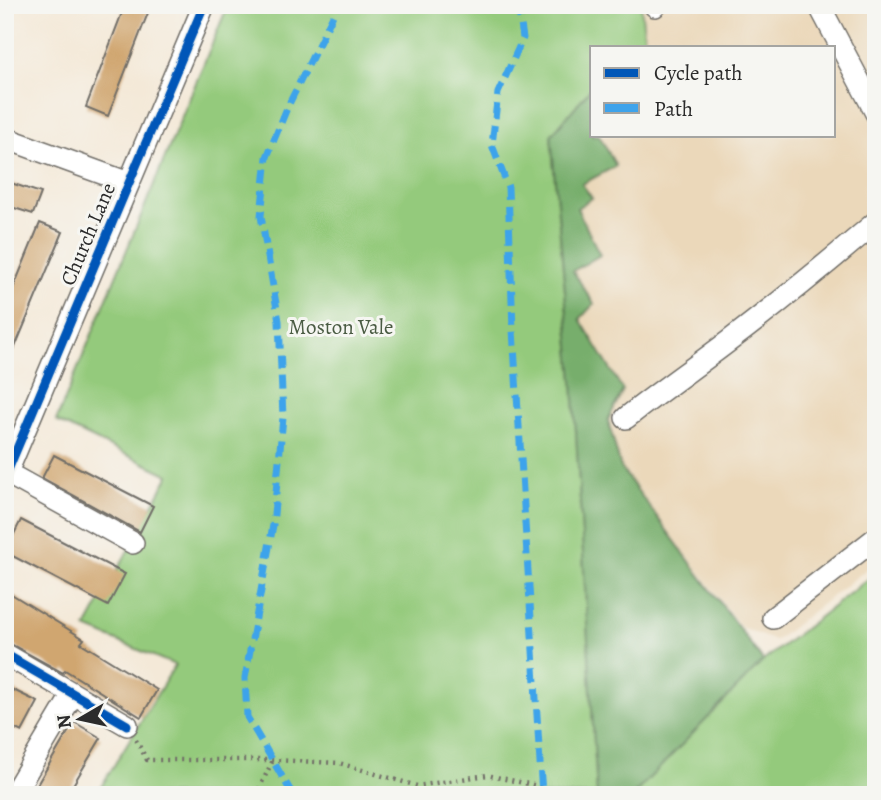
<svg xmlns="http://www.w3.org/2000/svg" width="881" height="800" viewBox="0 0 881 800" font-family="Alegreya,serif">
<rect width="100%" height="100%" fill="#f6f6f2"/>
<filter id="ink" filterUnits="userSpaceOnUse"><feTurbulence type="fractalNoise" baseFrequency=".0143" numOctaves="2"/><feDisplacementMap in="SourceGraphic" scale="14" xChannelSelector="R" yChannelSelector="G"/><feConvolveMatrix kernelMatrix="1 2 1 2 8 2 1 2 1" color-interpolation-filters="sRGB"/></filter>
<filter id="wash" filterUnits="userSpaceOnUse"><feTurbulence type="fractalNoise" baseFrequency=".00686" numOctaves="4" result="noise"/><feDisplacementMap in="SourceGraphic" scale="28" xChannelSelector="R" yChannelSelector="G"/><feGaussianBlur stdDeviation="1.57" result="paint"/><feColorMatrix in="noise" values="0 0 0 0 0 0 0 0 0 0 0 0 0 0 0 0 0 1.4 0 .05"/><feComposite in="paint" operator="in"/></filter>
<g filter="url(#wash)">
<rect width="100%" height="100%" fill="#f4e9d8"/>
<path fill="#ebd8ba" d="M 641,5 L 876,5 L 876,562 L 775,641 L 741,627 L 621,468 L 608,420 L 623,390 L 580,319 L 573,271 L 600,255 L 577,207 L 581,184 L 615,166 L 599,135 L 834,135 L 834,47 L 644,47 Z"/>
<path fill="#94ca7c" stroke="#607a54" stroke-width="2" d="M 228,5 L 641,5 L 645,44 L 642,47 L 592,47 L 592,87 L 551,136 L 573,380 L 597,795 L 96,795 L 175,665 L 86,628 L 169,475 L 56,421 Z
M 876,573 L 876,795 L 633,795 L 763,661 Z"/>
<path fill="#77ae6c" stroke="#516c4c" stroke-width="2" d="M 592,87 L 592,135 L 599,135 L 616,166 L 582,184 L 592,198 L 577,208 L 600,255 L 573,271 L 594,304 L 580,319 L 623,390 L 608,420 L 621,468 L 763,661 L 633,795 L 597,795 L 573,380 L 551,135 Z"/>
<g id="blocks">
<path fill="#d0a66f" d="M 125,5 L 151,5 L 108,116 L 86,107 Z
M 5,181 L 41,193 L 33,214 L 5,205 Z
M 40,223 L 63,232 L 5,371 L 5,308 Z
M 54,455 L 153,506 L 140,532 L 42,478 Z
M 21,520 L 125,574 L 108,606 L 5,552 Z
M 5,590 L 84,639 L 81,643 L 157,690 L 141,717 L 65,670 L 63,673 L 5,641 Z
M 5,686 L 38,702 L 22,732 L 5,724 Z
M 74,722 L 101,738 L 67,795 L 31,795 Z"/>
</g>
</g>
<g filter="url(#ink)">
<use href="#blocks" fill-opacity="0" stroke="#716e68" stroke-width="2"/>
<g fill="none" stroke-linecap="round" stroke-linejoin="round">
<g stroke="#716e68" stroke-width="24">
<path id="minor" d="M 819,5 L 876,113
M 655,6 L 656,5
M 5,138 L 129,183
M 626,418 C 660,391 695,367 729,341 C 779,303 828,263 876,222
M 5,472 L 133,543
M 5,477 L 204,5
M 773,618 L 876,538
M 5,654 L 127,725
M 13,795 L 73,694"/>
</g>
<path stroke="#716e68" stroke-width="4.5" stroke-dasharray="2 5" stroke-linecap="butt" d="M 136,740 L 147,760 L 273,760 L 339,763 L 417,786 L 487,775 L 542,787
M 256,795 L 273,760"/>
<use href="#minor" stroke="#fff" stroke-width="21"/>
<path stroke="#3ea3eb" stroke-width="7" stroke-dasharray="14 7" stroke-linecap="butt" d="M 518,5 L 523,38 L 498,93 L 492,145 L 508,187 L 513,330 L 542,795
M 293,795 L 247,717 L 245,678 L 273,525 L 283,417 L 279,321 L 261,216 L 267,157 L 287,108 L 338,5"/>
<g stroke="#f6f6f2" stroke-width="13">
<path id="cycleway" d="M 5,477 L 204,5
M 5,654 L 127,725"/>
</g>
<use href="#cycleway" stroke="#0057b8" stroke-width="9"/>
</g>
</g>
<g text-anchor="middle" stroke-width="6" stroke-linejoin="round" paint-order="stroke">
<g font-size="21" fill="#2b2b2b" stroke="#f6f6f2">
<text transform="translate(88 234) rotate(-67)" y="7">Church Lane</text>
</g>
<g font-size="21" fill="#4a5b43" stroke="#f6f6f2">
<text x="341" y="334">Moston Vale</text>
</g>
</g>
<rect width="881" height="800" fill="none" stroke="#f6f6f2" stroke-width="28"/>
<rect x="590" y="46" width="245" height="91" fill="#f6f6f2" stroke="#a5a5a2" stroke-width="2"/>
<rect x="604" y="68" width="35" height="10" fill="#0057b8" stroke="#a5a5a2" stroke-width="2"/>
<text x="654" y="80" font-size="21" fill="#2b2b2b">Cycle path</text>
<rect x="604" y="103" width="35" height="10" fill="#3ea3eb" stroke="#a5a5a2" stroke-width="2"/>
<text x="654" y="116" font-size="21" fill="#2b2b2b">Path</text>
<g transform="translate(80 719) rotate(261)" stroke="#f6f6f2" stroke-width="5" paint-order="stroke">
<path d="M0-5L12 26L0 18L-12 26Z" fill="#2b2b2b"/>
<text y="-10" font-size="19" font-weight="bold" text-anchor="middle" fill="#2b2b2b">N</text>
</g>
</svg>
